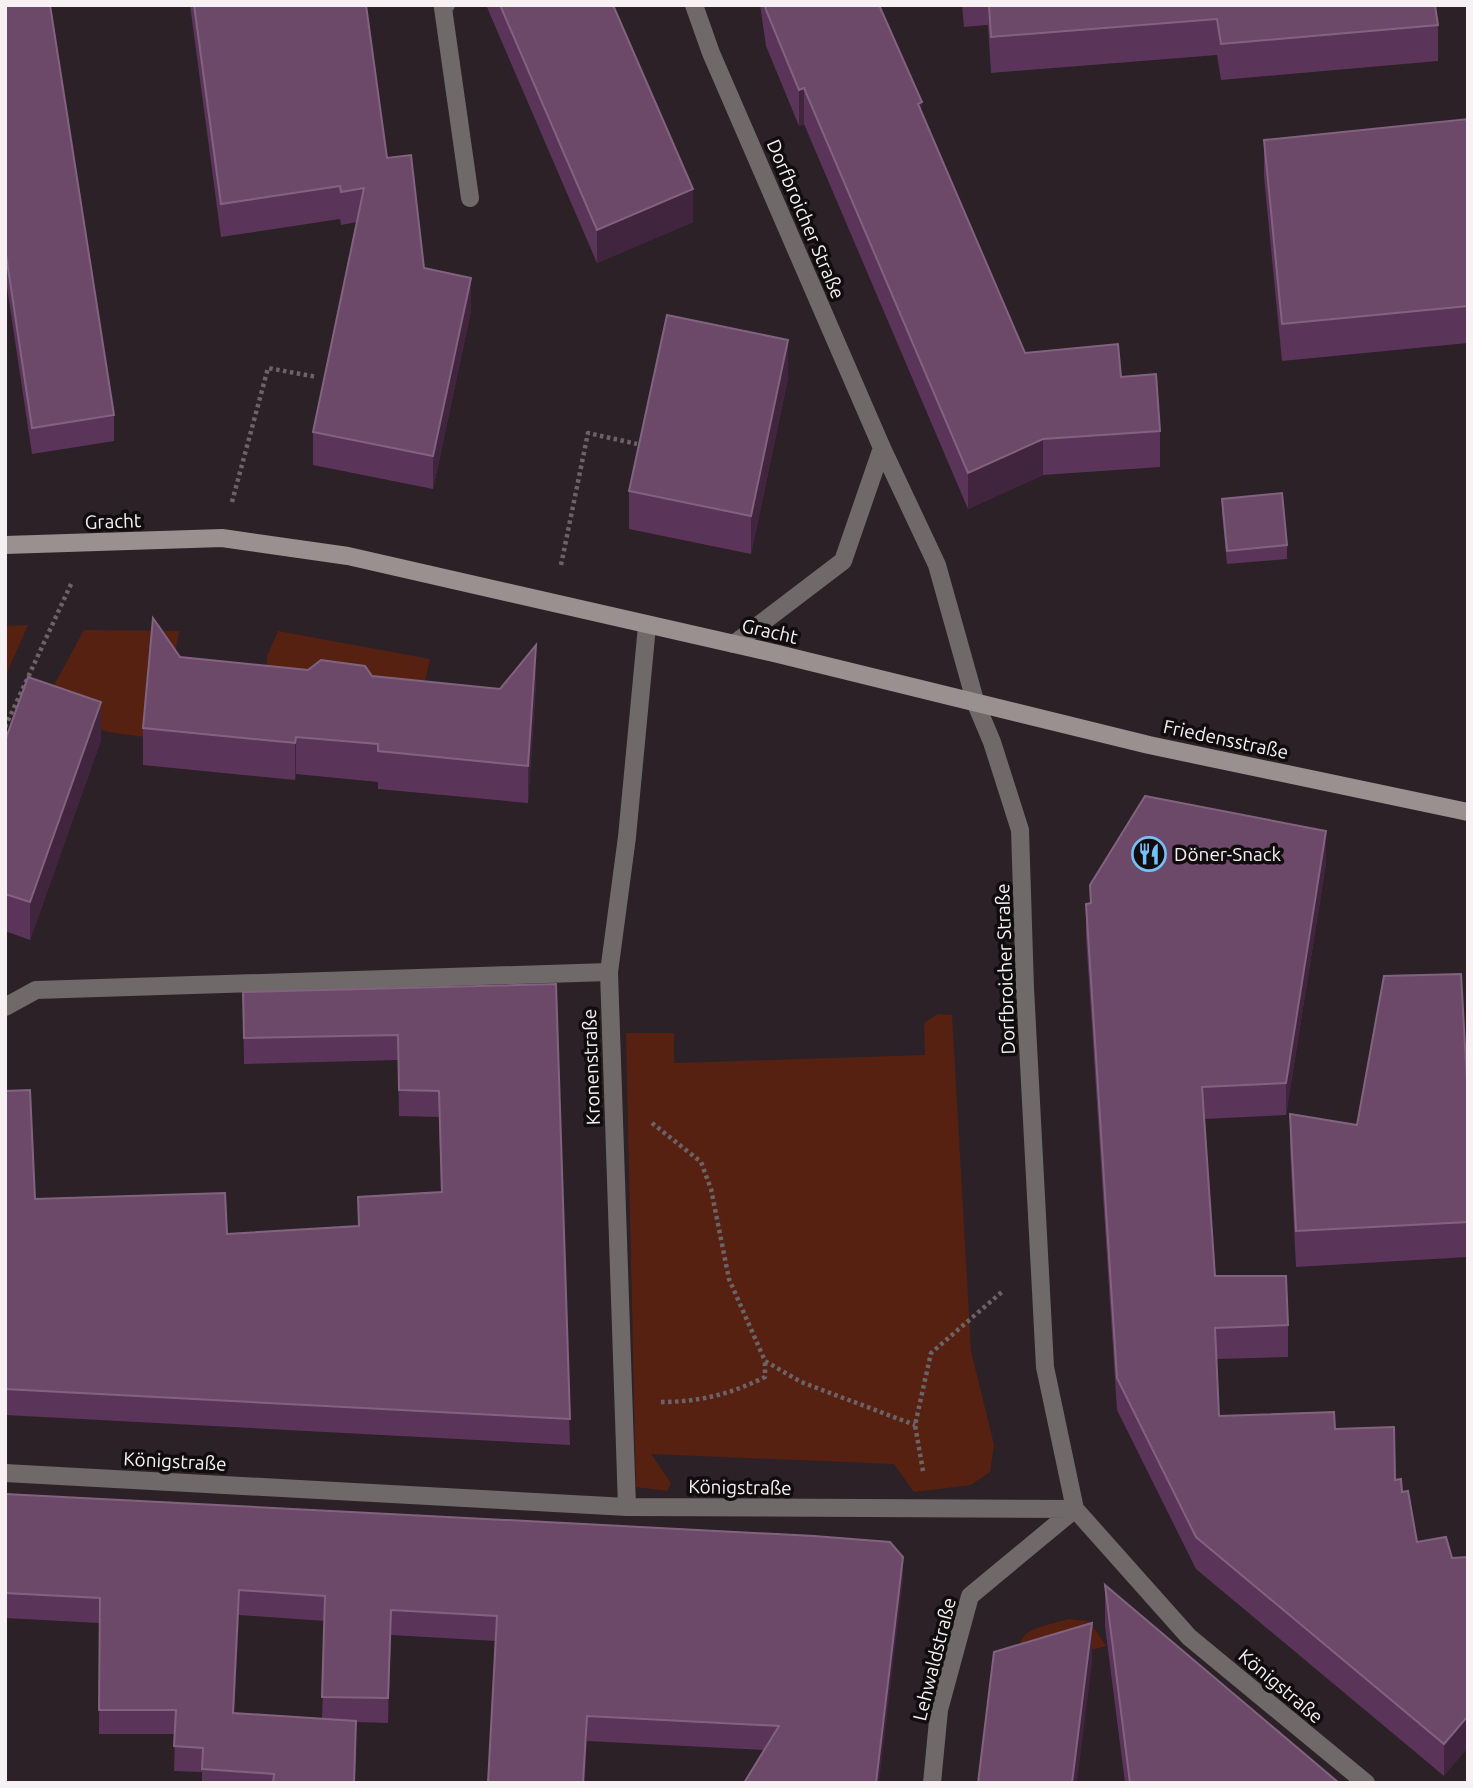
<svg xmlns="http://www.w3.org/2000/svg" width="1473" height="1788" viewBox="0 0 1473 1788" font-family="Ubuntu,sans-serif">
<rect width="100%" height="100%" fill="#2c2126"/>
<path fill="#572112" d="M 28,625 L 5,677 L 5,626 Z
M 84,630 L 179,631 L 173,667 L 145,737 L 108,732 L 41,709 Z
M 278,631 L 430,659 L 419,707 L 267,690 L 267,656 Z
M 938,1014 L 952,1015 L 971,1351 L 994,1445 L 990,1472 L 971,1485 L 914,1492 L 894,1464 L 651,1454 L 671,1483 L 667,1491 L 636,1487 L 626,1033 L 674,1033 L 674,1063 L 925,1055 L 924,1023 Z
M 1068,1619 L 1089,1621 L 1106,1646 L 1013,1672 C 1020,1625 1027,1632 1068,1619 Z"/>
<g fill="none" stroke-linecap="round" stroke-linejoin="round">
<path stroke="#6c6367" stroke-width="4.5" stroke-dasharray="3.5 3.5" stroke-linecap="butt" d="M 232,502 L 268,368 L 317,377
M 561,565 L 588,433 L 637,444
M 5,727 L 72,582
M 652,1123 L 701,1162 L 711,1189 L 729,1279 L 765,1361 L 801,1382 L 915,1425
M 661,1402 C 699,1402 731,1394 765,1377 L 765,1362
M 923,1471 L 915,1425 L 931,1353 L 1003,1291"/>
<path stroke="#6f6969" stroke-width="18" d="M 446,5 L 443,8 L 470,198
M 5,1007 L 36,990 L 609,972"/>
<path stroke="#6f6969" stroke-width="18" d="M 694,5 L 711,53 L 882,448 L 937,565 L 976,704 L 992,742 L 1020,830 L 1025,988 L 1045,1367 L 1075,1509
M 734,644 L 843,561 L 882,448
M 5,1473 L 627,1507 L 1075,1509 L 1189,1637 L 1366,1783
M 627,1507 L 609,972 L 627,837 L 647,626
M 932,1783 L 939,1710 L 970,1596 L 1075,1509"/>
<path stroke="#9a9090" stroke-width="18" d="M 5,545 L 222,538 L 348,556 L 778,654 L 1149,745 L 1468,812"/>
</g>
<path fill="#5b3459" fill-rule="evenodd" d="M 5,5 L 114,415 L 114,441 L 32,454 L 5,274 Z
M 190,5 L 366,5 L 387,158 L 424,268 L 471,311 L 433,489 L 313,465 L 313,432 L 357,222 L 341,225 L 340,219 L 221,237 Z
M 486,5 L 613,5 L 693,222 L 597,263 Z
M 760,5 L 879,5 L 922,115 L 1025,353 L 1121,377 L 1160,431 L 1160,467 L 1043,475 L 968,509 L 804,124 L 799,126 L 766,46 Z
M 962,5 L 1435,5 L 1438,25 L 1438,61 L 1221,80 L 1217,55 L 991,73 L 988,25 L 964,27 Z
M 1468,119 L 1468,343 L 1282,361 L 1264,177 L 1264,140 Z
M 788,378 L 751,554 L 629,529 L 629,491 Z
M 1222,499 L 1287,545 L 1287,559 L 1227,564 L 1222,512 Z
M 308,670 L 500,689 L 536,683 L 528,803 L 378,789 L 378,782 L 296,774 L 295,780 L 143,765 L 143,728 Z
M 101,740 L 30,940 L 5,931 L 5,741 Z
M 1326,863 L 1286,1115 L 1204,1119 L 1215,1276 L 1288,1325 L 1288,1357 L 1216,1359 L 1219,1416 L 1335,1429 L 1395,1480 L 1402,1492 L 1417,1542 L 1446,1537 L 1444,1776 L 1196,1569 L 1117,1410 L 1086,936 L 1086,904 L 1090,903 L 1090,885 Z
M 556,984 L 570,1445 L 5,1415 L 5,1091 L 35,1199 L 227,1234 L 358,1226 L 358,1197 L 441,1192 L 439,1117 L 399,1116 L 398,1060 L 244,1064 L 243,992 Z
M 1468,1099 L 1468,1257 L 1296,1267 L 1290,1149 L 1290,1114 L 1357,1125 Z
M 5,1494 L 903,1581 L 764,1750 L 587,1741 L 496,1641 L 391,1635 L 388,1723 L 356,1722 L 355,1783 L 202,1783 L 202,1772 L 174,1771 L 175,1734 L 99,1734 L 99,1623 L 5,1618 ZM 239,1615 L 325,1621 L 322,1719 L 234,1713 Z
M 1105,1585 L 1339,1783 L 1125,1783 L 1105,1626 Z"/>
<path fill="#41243d" d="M 804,88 L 804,124 L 799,126 L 799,90 Z
M 922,102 L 922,138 L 918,104 Z
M 693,189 L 693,222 L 597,263 L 597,230 Z
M 471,278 L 471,311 L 433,489 L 433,456 Z
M 788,340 L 788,378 L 751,554 L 751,516 Z
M 1043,439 L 1043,475 L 968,509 L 968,473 Z
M 536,645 L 536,683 L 528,803 L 528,766 Z
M 101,702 L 101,740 L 30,940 L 30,902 Z
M 296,737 L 296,774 L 295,780 L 295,743 Z
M 1326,831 L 1326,863 L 1286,1115 L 1286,1083 Z
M 903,1557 L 903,1581 L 879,1783 L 876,1783 Z
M 239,1590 L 239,1615 L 233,1738 L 233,1713 Z
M 391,1610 L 391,1635 L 388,1723 L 388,1698 Z
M 1092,1623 L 1092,1664 L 1077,1783 L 1072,1783 Z
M 587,1716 L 587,1741 L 585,1783 L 583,1783 Z
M 1468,1716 L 1468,1748 L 1444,1776 L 1444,1744 Z"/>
<path fill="#6c4969" stroke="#82637f" stroke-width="2" d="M 5,5 L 50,5 L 114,415 L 32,428 L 5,248 Z
M 194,5 L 366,5 L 387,158 L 411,155 L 424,268 L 471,278 L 433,456 L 313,432 L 364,188 L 341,192 L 340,186 L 221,204 Z
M 500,5 L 613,5 L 693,189 L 597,230 Z
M 765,5 L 879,5 L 922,102 L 918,104 L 1025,353 L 1118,344 L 1121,377 L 1156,374 L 1160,431 L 1043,439 L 968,473 L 804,88 L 799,90 L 766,10 Z
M 989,5 L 1435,5 L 1438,25 L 1221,44 L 1217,19 L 991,37 Z
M 1468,119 L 1468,306 L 1282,324 L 1264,140 Z
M 667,315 L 788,340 L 751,516 L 629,491 Z
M 1282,493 L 1287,545 L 1227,551 L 1222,499 Z
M 153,618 L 180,657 L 308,670 L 321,660 L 365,666 L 372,676 L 500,689 L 536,645 L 528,766 L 378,751 L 378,744 L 296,737 L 295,743 L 143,728 Z
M 28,677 L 101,702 L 30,902 L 5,894 L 5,741 Z
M 1145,796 L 1326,831 L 1286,1083 L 1202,1087 L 1215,1276 L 1286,1276 L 1288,1325 L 1215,1328 L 1219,1416 L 1334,1412 L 1335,1429 L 1394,1427 L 1395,1480 L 1401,1479 L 1402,1492 L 1408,1491 L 1417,1542 L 1446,1537 L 1452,1558 L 1468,1557 L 1468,1716 L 1444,1744 L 1196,1537 L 1117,1378 L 1086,904 L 1091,903 L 1090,885 Z
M 1461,974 L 1468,1099 L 1468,1222 L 1296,1231 L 1290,1114 L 1357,1125 L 1384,976 Z
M 556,984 L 570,1419 L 5,1389 L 5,1091 L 30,1090 L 35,1199 L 225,1193 L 227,1234 L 359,1226 L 358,1197 L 442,1192 L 439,1091 L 399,1090 L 398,1035 L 244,1038 L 243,992 Z
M 5,1494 L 814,1536 L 890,1542 L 903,1557 L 876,1783 L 744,1783 L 779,1726 L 587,1716 L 583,1783 L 488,1783 L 497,1616 L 391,1610 L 388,1698 L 322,1697 L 325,1596 L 239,1590 L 233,1713 L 356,1721 L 354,1783 L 273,1783 L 274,1774 L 202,1769 L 203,1748 L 174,1746 L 176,1710 L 99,1710 L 100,1598 L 5,1593 Z
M 1105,1585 L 1339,1783 L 1130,1783 Z
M 1092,1623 L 1072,1783 L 978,1783 L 994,1652 Z"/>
<defs>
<g id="restaurant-ring" transform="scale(1.75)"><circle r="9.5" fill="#110c0e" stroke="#73c1f6" stroke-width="1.5"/><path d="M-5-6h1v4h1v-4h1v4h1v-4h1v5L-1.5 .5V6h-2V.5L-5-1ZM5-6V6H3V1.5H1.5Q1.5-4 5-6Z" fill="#73c1f6"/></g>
</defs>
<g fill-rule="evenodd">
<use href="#restaurant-ring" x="1149" y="854"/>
</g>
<g text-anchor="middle" stroke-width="7" stroke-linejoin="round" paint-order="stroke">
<g font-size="19" fill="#f8f1f4" stroke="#110c0e">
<text transform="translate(806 219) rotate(67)" y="7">Dorfbroicher Straße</text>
<text transform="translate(113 521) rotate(-2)" y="7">Gracht</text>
<text transform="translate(770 631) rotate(13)" y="7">Gracht</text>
<text transform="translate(1226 739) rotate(12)" y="7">Friedensstraße</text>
<text transform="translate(1005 969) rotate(-92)" y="7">Dorfbroicher Straße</text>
<text transform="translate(591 1067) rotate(-92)" y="7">Kronenstraße</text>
<text transform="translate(175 1461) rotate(3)" y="7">Königstraße</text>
<text transform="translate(740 1487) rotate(1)" y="7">Königstraße</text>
<text transform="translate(934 1659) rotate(-76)" y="7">Lehwaldstraße</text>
<text transform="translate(1281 1686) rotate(40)" y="7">Königstraße</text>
</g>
<g font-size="19" fill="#f8f1f4" stroke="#110c0e" text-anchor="start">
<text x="1174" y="861">Döner-Snack</text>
</g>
</g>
<rect width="1473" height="1788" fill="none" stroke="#f8f1f4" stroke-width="14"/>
</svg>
